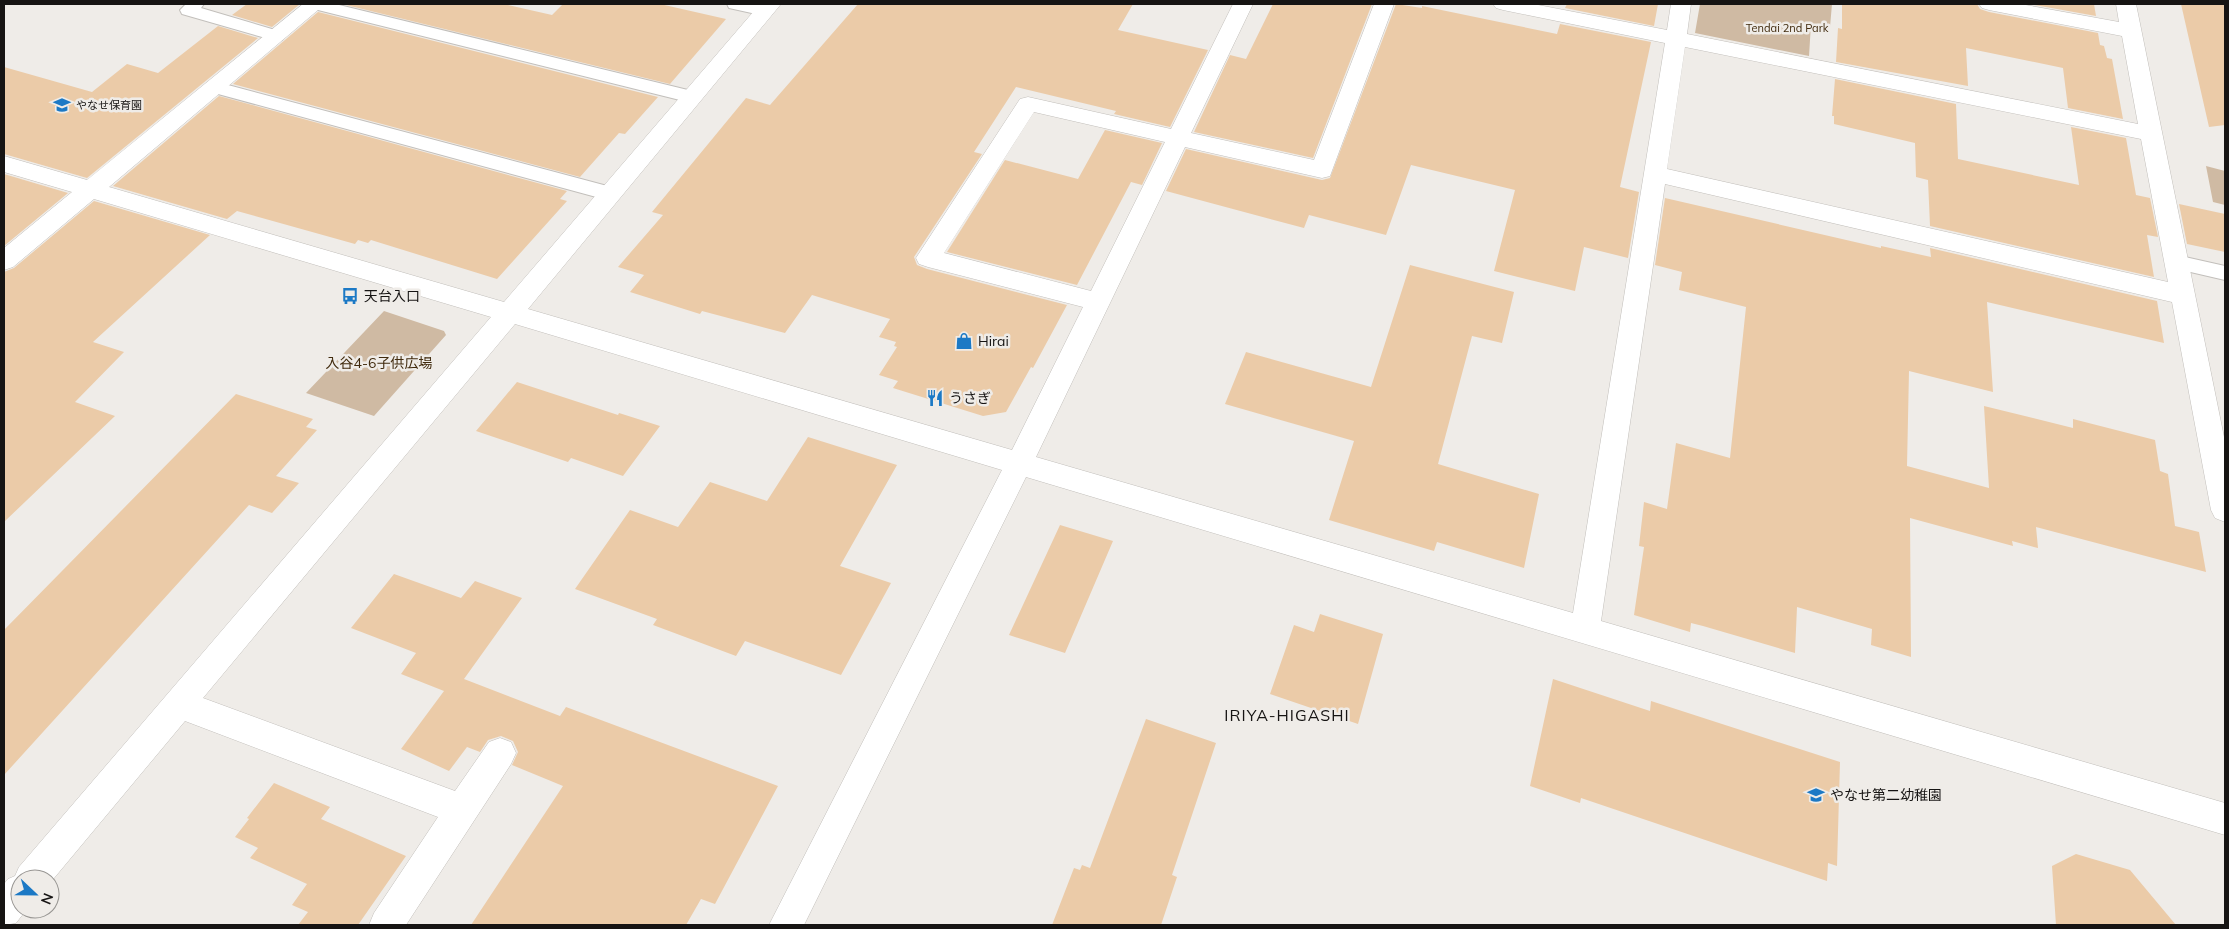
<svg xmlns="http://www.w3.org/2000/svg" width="2229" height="929" viewBox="0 0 2229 929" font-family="Mulish,'Noto Sans JP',sans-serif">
<rect width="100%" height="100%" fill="#efece8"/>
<path fill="#cfbaa3" d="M 1700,4 L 1832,4 L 1830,27 L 1811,24 L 1809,56 L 1695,33 Z
M 2206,166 L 2225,171 L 2225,205 L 2213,202 Z
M 384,311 L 444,331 L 446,335 L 374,416 L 306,393 Z"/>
<path fill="#ebcba8" d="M 247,4 L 300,4 L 272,27 L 232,15 Z
M 342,4 L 504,4 L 552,15 L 563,4 L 660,4 L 726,19 L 670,84 Z
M 858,4 L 1133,4 L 1118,30 L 1208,50 L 1170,127 L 1114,114 L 1116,111 L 1016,87 L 974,152 L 982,154 L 914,257 L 917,265 L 927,269 L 1067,305 L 1033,368 L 1031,367 L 1006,412 L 983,416 L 893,388 L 898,381 L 879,375 L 897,347 L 894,346 L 896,342 L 879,337 L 890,319 L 812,295 L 785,333 L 702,311 L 700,314 L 630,292 L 644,275 L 618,267 L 663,215 L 652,212 L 746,98 L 770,105 Z
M 1273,4 L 1372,4 L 1313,158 L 1194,132 L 1230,55 L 1246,59 Z
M 1396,4 L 1422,8 L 1422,6 L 1557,34 L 1560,24 L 1651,42 L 1620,187 L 1639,192 L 1628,258 L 1584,247 L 1575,291 L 1494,271 L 1515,190 L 1411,165 L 1386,235 L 1309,215 L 1304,228 L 1166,191 L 1186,149 L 1322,180 L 1330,178 Z
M 1567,4 L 1658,4 L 1654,26 L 1565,8 Z
M 1842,4 L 1977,4 L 1980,9 L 1989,12 L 2098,33 L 2100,45 L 2104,46 L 2107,58 L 2112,59 L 2123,119 L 2068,108 L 2063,68 L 1966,48 L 1968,86 L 1836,62 L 1838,28 L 1842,29 Z
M 2029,4 L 2094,4 L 2096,16 Z
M 2181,4 L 2225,4 L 2225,125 L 2209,127 Z
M 318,12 L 658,97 L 625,134 L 619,133 L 580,177 L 233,84 Z
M 218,26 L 258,38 L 87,178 L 4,154 L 4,67 L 92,92 L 127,64 L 158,73 Z
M 1835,79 L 1956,104 L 1958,159 L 2079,185 L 2071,127 L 2126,138 L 2136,195 L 2150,198 L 2158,237 L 2147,235 L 2154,277 L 1930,226 L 1928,180 L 1916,177 L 1915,143 L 1834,124 L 1834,116 L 1832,116 Z
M 219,96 L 567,191 L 560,199 L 567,201 L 497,279 L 371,240 L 368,243 L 358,240 L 355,244 L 237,211 L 227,219 L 113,186 Z
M 1105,130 L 1162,143 L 1142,185 L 1131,182 L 1077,285 L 947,252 L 1005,160 L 1078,179 Z
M 4,174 L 68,193 L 4,246 Z
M 1665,198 L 1881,248 L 1881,246 L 1931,257 L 1930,248 L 2157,301 L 2164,343 L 1987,302 L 1993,392 L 1909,371 L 1907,466 L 1989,488 L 1984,406 L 2073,428 L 2073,419 L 2155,440 L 2160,471 L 2168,474 L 2175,526 L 2199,532 L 2206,572 L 2036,527 L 2038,548 L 2012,541 L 2013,546 L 1910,518 L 1911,657 L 1871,645 L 1872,629 L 1797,607 L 1795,653 L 1703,626 L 1691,623 L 1690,632 L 1634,615 L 1644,547 L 1639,546 L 1644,502 L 1667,509 L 1676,443 L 1730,458 L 1746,307 L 1679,290 L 1682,272 L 1655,265 Z
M 94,201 L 210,235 L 93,342 L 124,352 L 75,402 L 115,416 L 4,522 L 4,272 L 14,268 Z
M 2179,204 L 2225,214 L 2225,252 L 2187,244 Z
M 1410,265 L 1514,292 L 1502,343 L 1472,336 L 1438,464 L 1539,494 L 1524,568 L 1437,542 L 1434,551 L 1329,520 L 1354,441 L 1225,404 L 1246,352 L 1371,387 Z
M 517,382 L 618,415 L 619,413 L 660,426 L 623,476 L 571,458 L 568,462 L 476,431 Z
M 236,394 L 313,419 L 306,427 L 317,430 L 276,476 L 299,483 L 272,513 L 249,505 L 4,775 L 4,630 Z
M 808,437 L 897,465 L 840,566 L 891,583 L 841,675 L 745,641 L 736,656 L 653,625 L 657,619 L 575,589 L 630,510 L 678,527 L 710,482 L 767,501 Z
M 1060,525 L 1113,541 L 1065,653 L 1009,635 Z
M 394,574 L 461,598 L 475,581 L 522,598 L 464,679 L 560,716 L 566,707 L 778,786 L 715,904 L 701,899 L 686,925 L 471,925 L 563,786 L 512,765 L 518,752 L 513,741 L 501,736 L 488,740 L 480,752 L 467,747 L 449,771 L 401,749 L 444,691 L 401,674 L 416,653 L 351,628 Z
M 1320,614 L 1383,634 L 1358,724 L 1270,694 L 1294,625 L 1314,632 Z
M 1553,679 L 1650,711 L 1651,701 L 1840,762 L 1837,866 L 1828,863 L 1827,881 L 1581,798 L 1580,803 L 1530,786 Z
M 1146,719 L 1216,743 L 1172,875 L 1177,877 L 1161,925 L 1052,925 L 1074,868 L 1080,870 L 1082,865 L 1090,868 Z
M 274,783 L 330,807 L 321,819 L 406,856 L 358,925 L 298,925 L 308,912 L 292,905 L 307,884 L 250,858 L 258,848 L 235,837 L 249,819 L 247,818 Z
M 2076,854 L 2130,870 L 2176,925 L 2056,925 L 2052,866 Z"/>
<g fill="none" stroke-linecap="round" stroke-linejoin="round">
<g stroke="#c2bfbb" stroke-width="2">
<path id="service" d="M 186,4 L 204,4 L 201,8 L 282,32 L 285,36 L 282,40 L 276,41 L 182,14 L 180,10 Z
M 308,4 L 335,4 L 692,91 L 698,93 L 701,97 L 698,101 L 692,103 L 310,8 Z
M 727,4 L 756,4 L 771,7 L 773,11 L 771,15 L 765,16 L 729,8 Z
M 213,81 L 611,187 L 618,189 L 621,194 L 618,199 L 611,201 L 207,91 L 204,87 L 207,83 Z
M 2176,255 L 2225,266 L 2225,280 L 2169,267 L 2166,262 L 2169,257 Z"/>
</g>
<g stroke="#c2bfbb" stroke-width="1">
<path id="minor" d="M 303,4 L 325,4 L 109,187 L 504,302 L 760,4 L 781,4 L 528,309 L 1012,450 L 1083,307 L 928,267 L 919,264 L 916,258 L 1020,99 L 1028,97 L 1171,129 L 1233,4 L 1253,4 L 1191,133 L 1314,160 L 1374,4 L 1394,4 L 1330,176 L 1322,178 L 1185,147 L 1036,457 L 1573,613 L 1665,43 L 1503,10 L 1496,8 L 1493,4 L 1533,4 L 1667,30 L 1671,4 L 1691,4 L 1687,34 L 2138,124 L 2122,36 L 1989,10 L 1982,8 L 1979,4 L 2020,4 L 2119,22 L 2116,4 L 2136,4 L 2225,442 L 2225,522 L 2215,518 L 2211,510 L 2172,302 L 1665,184 L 1601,621 L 2225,803 L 2225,835 L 1026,477 L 804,925 L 769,925 L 1002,470 L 515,324 L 203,698 L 455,791 L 489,742 L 500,738 L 511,742 L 516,753 L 511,764 L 406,925 L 369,925 L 374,913 L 438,817 L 185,721 L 50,883 L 50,879 L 20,879 L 20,909 L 27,909 L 16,923 L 4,925 L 4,884 L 8,879 L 15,876 L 19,867 L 491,317 L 94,199 L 13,267 L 4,270 L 4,248 L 72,192 L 4,172 L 4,156 L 87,180 ZM 1685,47 L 2141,139 L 2168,282 L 1667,169 ZM 1034,112 L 1165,142 L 1091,291 L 944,253 Z"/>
</g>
<use href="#service" fill="#fff" fill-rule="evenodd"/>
<use href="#minor" fill="#fff" fill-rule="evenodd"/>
</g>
<defs>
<g id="school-bare" transform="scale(1.35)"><path d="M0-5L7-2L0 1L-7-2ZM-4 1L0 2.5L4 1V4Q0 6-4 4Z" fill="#1c79c5" stroke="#efece8" stroke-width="2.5" paint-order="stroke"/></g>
<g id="bus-bare" transform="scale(1.35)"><path d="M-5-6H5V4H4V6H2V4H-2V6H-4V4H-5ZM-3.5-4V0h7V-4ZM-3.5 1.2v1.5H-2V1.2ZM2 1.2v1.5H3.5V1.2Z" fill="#1c79c5" stroke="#efece8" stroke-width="2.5" paint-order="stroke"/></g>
<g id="shop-bare" transform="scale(1.35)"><path d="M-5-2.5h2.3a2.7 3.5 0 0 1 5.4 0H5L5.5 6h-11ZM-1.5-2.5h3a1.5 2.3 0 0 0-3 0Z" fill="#1c79c5" stroke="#efece8" stroke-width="2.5" paint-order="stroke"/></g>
<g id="restaurant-bare" transform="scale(1.35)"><path d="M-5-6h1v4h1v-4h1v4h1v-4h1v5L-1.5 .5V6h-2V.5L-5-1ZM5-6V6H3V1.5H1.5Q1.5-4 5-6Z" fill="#1c79c5" stroke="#efece8" stroke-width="2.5" paint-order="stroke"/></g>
</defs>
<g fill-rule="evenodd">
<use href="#school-bare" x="62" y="105"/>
<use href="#bus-bare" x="350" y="296"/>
<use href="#shop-bare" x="964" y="341"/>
<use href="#restaurant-bare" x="935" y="398"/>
<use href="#school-bare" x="1816" y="795"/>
</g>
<g text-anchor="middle" stroke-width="5" stroke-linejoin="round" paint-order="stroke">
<g font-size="11" fill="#402a0d" stroke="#efece8">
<text x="1787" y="32">Tendai 2nd Park</text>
</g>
<g font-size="11" fill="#161413" stroke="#efece8" text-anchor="start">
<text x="76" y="109">やなせ保育園</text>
</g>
<g font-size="14" fill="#161413" stroke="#efece8" text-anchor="start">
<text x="364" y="301">天台入口</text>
<text x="978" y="346">Hirai</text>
<text x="949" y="403">うさぎ</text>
<text x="1830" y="800">やなせ第二幼稚園</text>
</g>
<g font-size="14" fill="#402a0d" stroke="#efece8">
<text x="379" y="368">入谷4-6子供広場</text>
</g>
<g font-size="16" letter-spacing="1" fill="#161413" stroke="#efece8">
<text x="1287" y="721">IRIYA-HIGASHI</text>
</g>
</g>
<rect width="2229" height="929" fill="none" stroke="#161413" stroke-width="10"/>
<g transform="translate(35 894) rotate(112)"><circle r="24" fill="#efece8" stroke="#989693"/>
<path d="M0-4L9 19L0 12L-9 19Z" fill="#1c79c5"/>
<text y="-8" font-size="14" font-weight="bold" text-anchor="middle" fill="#161413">N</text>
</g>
</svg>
